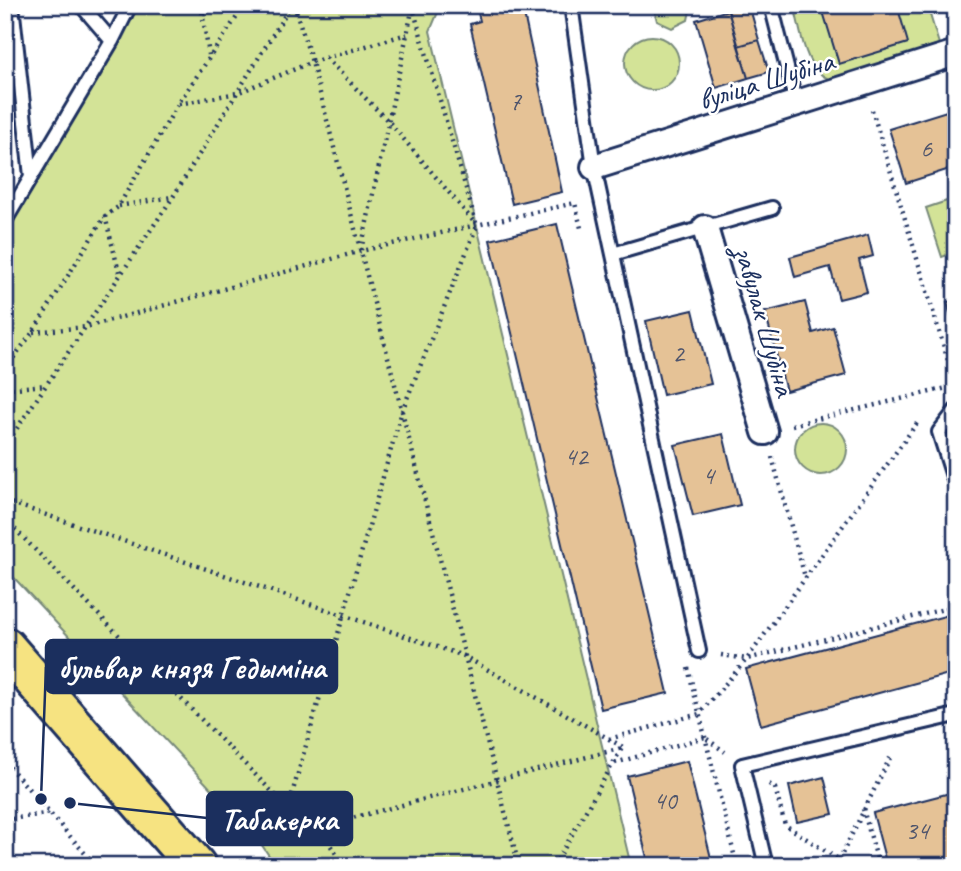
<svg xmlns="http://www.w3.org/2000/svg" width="961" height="871" viewBox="0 0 961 871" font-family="Caveat,sans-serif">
<rect width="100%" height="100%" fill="#fff"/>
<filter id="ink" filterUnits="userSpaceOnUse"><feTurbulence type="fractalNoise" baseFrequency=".0143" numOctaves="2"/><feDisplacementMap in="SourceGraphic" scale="14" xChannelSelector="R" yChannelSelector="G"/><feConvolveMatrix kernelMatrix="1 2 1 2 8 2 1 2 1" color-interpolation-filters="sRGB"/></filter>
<g filter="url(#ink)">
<path fill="#d3e397" stroke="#77897a" stroke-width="2" d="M 130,5 L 441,5 L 430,31 L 631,866 L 276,866 L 257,838 L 5,568 L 5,221 Z
M 653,5 L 691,5 L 688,20 L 672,28 L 657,21 Z
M 794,5 L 927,5 L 939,44 L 832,80 C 804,72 801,31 794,5 Z
M625 63a27 27 0 1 1 54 0a27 27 0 1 1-54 0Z
M 956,198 L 956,252 L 942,257 L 926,208 Z
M795 449a26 26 0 1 1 52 0a26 26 0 1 1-52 0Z"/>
<path fill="#e5c296" stroke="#1b2f5e" stroke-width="2" d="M 476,5 L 522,5 L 562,192 L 512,204 L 470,24 L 480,21 Z
M 749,5 L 759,40 L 738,46 L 728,10 Z
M 821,5 L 897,5 L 908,43 L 839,64 Z
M 948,5 L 956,5 L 956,27 Z
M 728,10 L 748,78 L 716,88 L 696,20 Z
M 759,40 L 769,72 L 748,78 L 738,46 Z
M 956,108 L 956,167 L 906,183 L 889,129 Z
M 557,224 L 668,693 L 601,709 L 490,240 Z
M 868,235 L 873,256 L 859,260 L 867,292 L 839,299 L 830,267 L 795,277 L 790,257 Z
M 956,300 L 956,337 L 947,302 Z
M 805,302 L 813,333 L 833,327 L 846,375 L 786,391 L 765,312 Z
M 693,310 L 711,384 L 663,395 L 646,321 Z
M 723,434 L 740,505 L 693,516 L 675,445 Z
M 956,613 L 956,672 L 761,725 L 746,669 Z
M 687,761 L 713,866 L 649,866 L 627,776 Z
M 824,777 L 833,814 L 797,822 L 789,786 Z
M 950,793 L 956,817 L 956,866 L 887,866 L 873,813 Z"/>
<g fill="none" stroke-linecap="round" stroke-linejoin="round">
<g stroke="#1b2f5e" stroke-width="18">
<path id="lane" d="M 12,5 L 31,176
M 81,5 L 112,41
M 571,5 L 594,167 L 699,651
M 771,5 L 796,103
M 5,221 L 112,41 L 130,5
M 613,254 L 772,208
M 956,410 L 939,432 L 956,486
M 766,866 L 742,765 L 956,715"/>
</g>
<g stroke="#1b2f5e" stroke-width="30">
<path id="street" d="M 594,167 L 956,53
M 705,228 L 765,432"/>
</g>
<g stroke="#1b2f5e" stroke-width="44">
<path id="primary" d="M 5,647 L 196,866"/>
</g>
<path stroke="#1b2f5e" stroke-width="4.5" stroke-dasharray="2 5" stroke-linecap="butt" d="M 201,5 L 209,55
M 294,5 L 312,62 L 519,866
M 326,5 L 412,11 L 361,250
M 203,13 L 226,5
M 326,58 L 390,123 L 474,222
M 179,104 L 237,93 L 312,62 L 407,34
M 872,110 L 956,387
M 119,206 L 172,197
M 105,216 L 119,272
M 33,332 L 86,327 L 361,251 L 575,203 L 581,228
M 5,369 L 33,332 L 105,216 L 118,207 L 178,104 L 245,5
M 5,389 L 46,385
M 792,425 L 947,388
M 5,446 L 173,197 L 291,5
M 772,457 L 805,577
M 5,501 L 464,656 L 623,747
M 5,519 L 288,808 L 325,837 L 344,866
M 721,655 L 747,659 L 956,606
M 688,668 L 737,866
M 609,739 L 699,714 L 747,659 L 917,423
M 707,739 L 725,752
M 5,762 L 96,866
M 615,763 L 705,737
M 769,784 L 775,788 L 785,825 L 849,866
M 288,808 L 402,411 L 477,226 L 412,5
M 863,809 L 879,866
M 5,820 L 51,813
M 325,837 L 352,818 L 622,748
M 554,866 L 622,748
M 836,866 L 892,754"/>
<use href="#lane" stroke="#fff" stroke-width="12"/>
<use href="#street" stroke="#fff" stroke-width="24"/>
<use href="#primary" stroke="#f6e381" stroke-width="38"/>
</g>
</g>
<g text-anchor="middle" stroke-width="5" stroke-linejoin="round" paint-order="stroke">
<g font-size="26" fill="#4e546c">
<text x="515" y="110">7</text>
<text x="926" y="157">6</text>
<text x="678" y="362">2</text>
<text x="576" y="465">42</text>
<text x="708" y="484">4</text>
<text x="665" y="809">40</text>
<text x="917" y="839">34</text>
</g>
<g font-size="30" fill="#1b2f5e" stroke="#fff">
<text transform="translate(766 80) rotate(-17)" y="10">вуліца Шубіна</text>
<text transform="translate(765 321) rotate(74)" y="10">завулак Шубіна</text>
</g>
</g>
<path fill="none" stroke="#1b2f5e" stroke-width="2.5" d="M41 799L46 667M70 803L207 818"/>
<g fill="#1b2f5e" stroke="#fff" stroke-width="2.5">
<circle cx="41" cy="799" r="7"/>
<circle cx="70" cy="803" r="7"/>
</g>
<g fill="#1b2f5e" stroke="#1b2f5e" stroke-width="2.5">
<rect x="46" y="640" width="291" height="53" rx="7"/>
<rect x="207" y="792" width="145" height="53" rx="7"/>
</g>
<g font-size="32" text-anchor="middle" font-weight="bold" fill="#fff">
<text x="192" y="678">бульвар князя Гедыміна</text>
<text x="279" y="830">Табакерка</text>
</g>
<rect width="961" height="871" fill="none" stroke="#fff" stroke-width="28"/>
<rect x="14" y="14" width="933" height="843" fill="none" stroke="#1b2f5e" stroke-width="2.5" filter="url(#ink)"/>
</svg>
